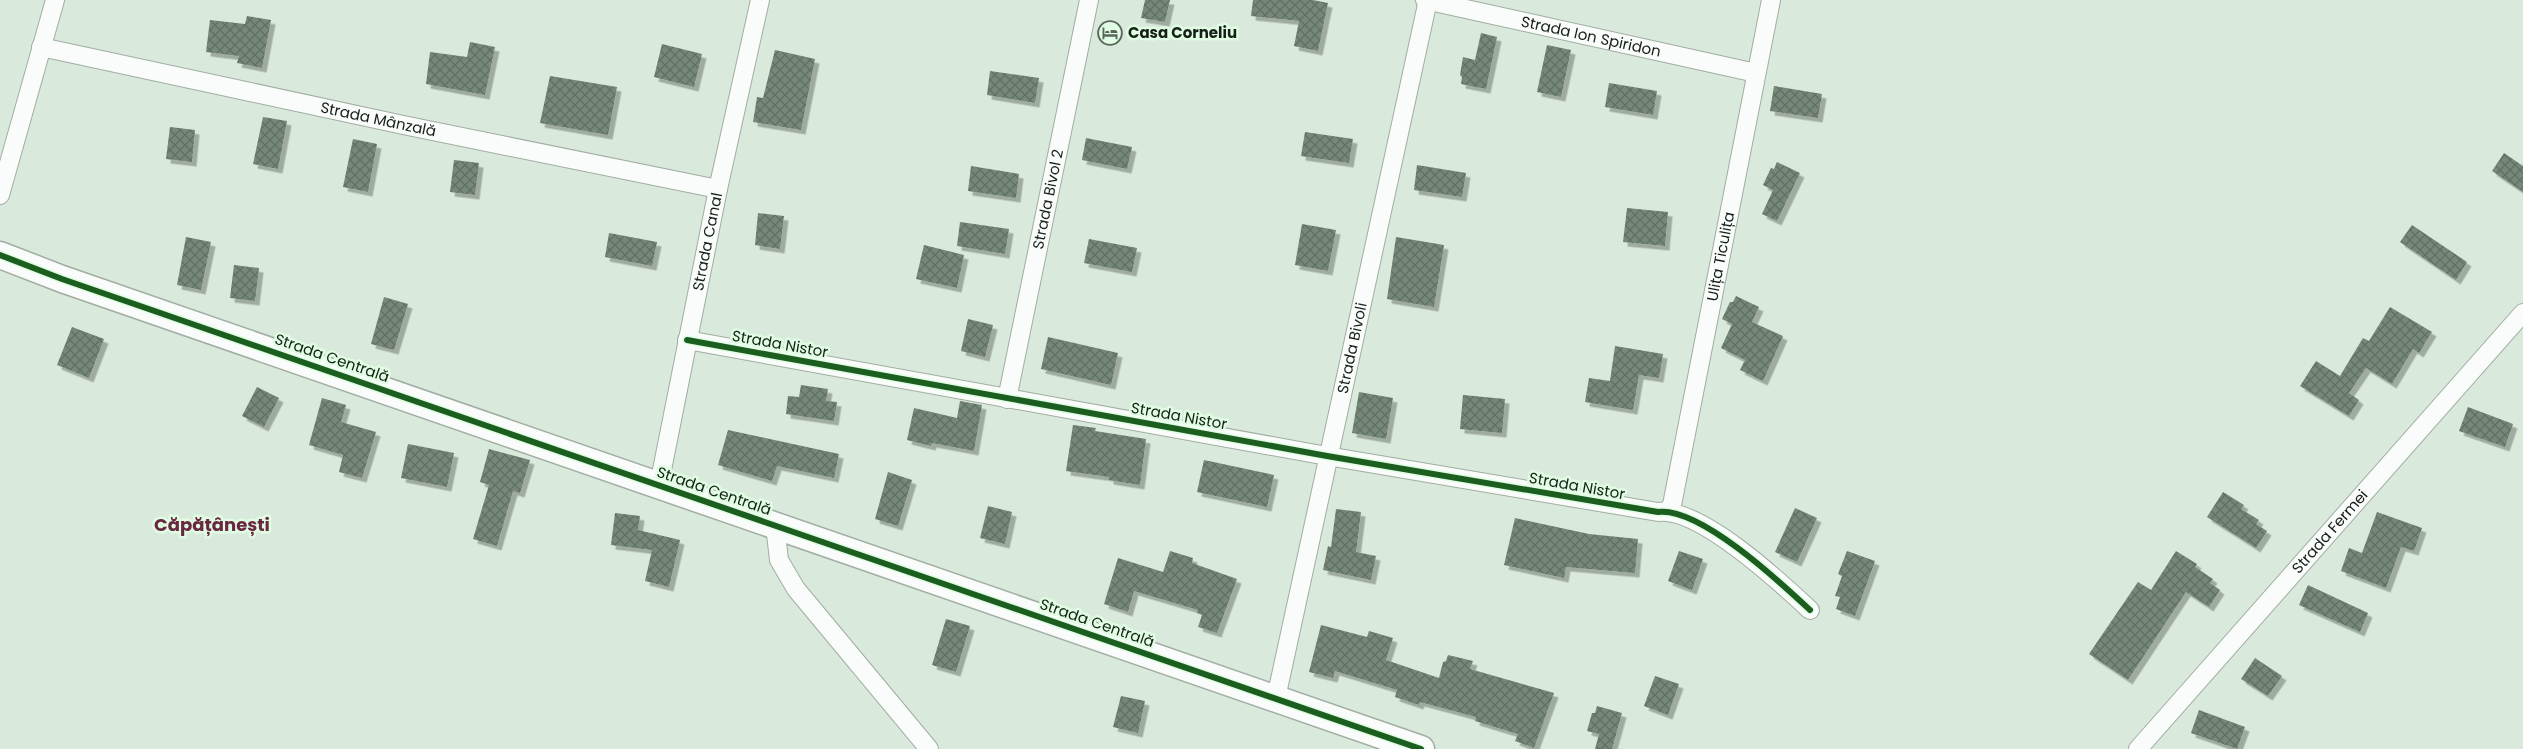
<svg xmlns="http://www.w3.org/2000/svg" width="2523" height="749" viewBox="0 0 2523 749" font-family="Poppins,sans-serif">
<defs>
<pattern id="building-cross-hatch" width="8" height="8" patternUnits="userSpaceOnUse" patternTransform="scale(1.25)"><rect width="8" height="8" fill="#768879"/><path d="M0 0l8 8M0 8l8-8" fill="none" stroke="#606f62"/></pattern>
<filter id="shadow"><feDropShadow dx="4.5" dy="4.5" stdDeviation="0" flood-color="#0004"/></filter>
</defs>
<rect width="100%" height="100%" fill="#d9e9db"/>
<path fill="url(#building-cross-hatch)" filter="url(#shadow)" d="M 1145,0 L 1170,0 L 1165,22 L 1141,18 Z
M 1253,0 L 1313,0 L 1328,3 L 1318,51 L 1294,46 L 1299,21 L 1251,16 Z
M 247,16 L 271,20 L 262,68 L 237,63 L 239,56 L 206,52 L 210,20 L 245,24 Z
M 1481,33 L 1497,37 L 1486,89 L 1461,84 L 1462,77 L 1460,75 L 1463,57 L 1475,60 Z
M 470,42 L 495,47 L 485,95 L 426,84 L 430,52 L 467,57 Z
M 662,44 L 702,54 L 694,87 L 654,77 Z
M 1547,45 L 1571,50 L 1561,97 L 1537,92 Z
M 775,50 L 815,59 L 801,130 L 753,122 L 757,97 L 763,98 Z
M 990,71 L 1039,78 L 1035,103 L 987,95 Z
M 550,76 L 617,87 L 608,135 L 540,123 Z
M 1609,83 L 1657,91 L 1653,115 L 1605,107 Z
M 1774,86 L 1822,94 L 1818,118 L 1770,111 Z
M 263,117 L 287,121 L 278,169 L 253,164 Z
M 170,127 L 195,130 L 192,162 L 166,159 Z
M 1305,132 L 1353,139 L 1349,163 L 1301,156 Z
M 1086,138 L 1132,147 L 1127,169 L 1082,160 Z
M 353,139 L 377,144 L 368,192 L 343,187 Z
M 2504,153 L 2523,166 L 2523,192 L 2492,171 Z
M 454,160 L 479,163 L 475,195 L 450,192 Z
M 1777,162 L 1800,173 L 1777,221 L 1762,214 L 1773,190 L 1763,185 L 1771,168 L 1774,169 Z
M 1417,165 L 1466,173 L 1462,197 L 1414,190 Z
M 971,166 L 1019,174 L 1016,198 L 968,191 Z
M 1627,208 L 1668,212 L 1665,246 L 1623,242 Z
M 758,213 L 784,216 L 780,249 L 755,245 Z
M 960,222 L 1009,229 L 1005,254 L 957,246 Z
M 1302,224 L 1336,230 L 1328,271 L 1295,265 Z
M 2412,225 L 2467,262 L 2456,280 L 2400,242 Z
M 609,233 L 657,242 L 652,266 L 605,257 Z
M 186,237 L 211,242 L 201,290 L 177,285 Z
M 1396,237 L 1444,245 L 1434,307 L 1387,299 Z
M 1089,239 L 1137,248 L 1132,272 L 1084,263 Z
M 924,245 L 964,255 L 957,288 L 916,279 Z
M 234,265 L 259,268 L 255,301 L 230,298 Z
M 1736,296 L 1759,307 L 1752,322 L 1783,336 L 1763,381 L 1740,370 L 1745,360 L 1721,348 L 1732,324 L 1722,319 L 1730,302 L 1733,302 Z
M 384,297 L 408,304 L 394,350 L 371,344 Z
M 2390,307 L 2432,332 L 2419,353 L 2413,349 L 2392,384 L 2366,368 L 2349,393 L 2359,400 L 2349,416 L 2300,386 L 2316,361 L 2340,376 L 2363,338 L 2369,341 Z
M 968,319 L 993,325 L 985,357 L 961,351 Z
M 72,327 L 104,339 L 89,378 L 57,365 Z
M 1048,337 L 1118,353 L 1111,385 L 1041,369 Z
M 1615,346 L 1663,354 L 1659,378 L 1639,375 L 1633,410 L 1585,402 L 1589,378 L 1610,381 Z
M 801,385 L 828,389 L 826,401 L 837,402 L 834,421 L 786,414 L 788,396 L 799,397 Z
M 257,387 L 279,398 L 264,427 L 242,416 Z
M 1359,392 L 1393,398 L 1386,439 L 1352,433 Z
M 1463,395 L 1505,399 L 1502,433 L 1460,429 Z
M 322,398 L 346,405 L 341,422 L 376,432 L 362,478 L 339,472 L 343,455 L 309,445 Z
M 960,401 L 982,405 L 974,451 L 932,443 L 931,446 L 907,440 L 914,408 L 957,418 Z
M 2468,407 L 2513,424 L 2505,447 L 2459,431 Z
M 1073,425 L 1096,428 L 1095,431 L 1146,439 L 1140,485 L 1109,480 L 1109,477 L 1066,471 Z
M 728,430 L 839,454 L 834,478 L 777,466 L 772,481 L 718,465 Z
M 408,444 L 454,453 L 447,487 L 401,478 Z
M 489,449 L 530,460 L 520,493 L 513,491 L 497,546 L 473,539 L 489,485 L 480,482 Z
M 1204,460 L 1274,475 L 1267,507 L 1197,492 Z
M 888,472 L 912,480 L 898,526 L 875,519 Z
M 2223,492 L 2244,505 L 2241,509 L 2259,520 L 2256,524 L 2267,531 L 2256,548 L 2207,517 Z
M 988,506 L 1012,512 L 1005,544 L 980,538 Z
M 1795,508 L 1817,518 L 1797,562 L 1775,552 Z
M 1336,509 L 1361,512 L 1356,552 L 1376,556 L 1371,580 L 1323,570 L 1328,546 L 1331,547 Z
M 2377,512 L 2422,528 L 2414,551 L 2401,547 L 2386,588 L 2341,571 L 2349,548 L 2362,553 Z
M 615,513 L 640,516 L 638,530 L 680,540 L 669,587 L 645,581 L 652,550 L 611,545 Z
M 1515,518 L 1589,534 L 1638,539 L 1635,573 L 1566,567 L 1564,578 L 1504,565 Z
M 1170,551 L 1193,558 L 1192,563 L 1237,579 L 1217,633 L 1198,627 L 1202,615 L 1197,613 L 1198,610 L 1134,591 L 1128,612 L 1104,604 L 1118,558 L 1163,572 Z
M 1679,551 L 1703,559 L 1692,590 L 1668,581 Z
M 1847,551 L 1875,561 L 1855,616 L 1836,609 L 1840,597 L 1835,596 L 1842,576 L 1838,574 Z
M 2176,551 L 2197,564 L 2195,567 L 2213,579 L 2210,583 L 2220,590 L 2209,607 L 2186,592 L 2128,680 L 2089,654 L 2138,582 L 2151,590 Z
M 2308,585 L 2368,613 L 2360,632 L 2299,605 Z
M 946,619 L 970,626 L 956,672 L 932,665 Z
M 1321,625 L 1367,637 L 1369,631 L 1393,638 L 1386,660 L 1439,678 L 1443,662 L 1446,661 L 1448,655 L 1473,661 L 1470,669 L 1554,693 L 1534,748 L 1515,741 L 1518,734 L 1475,721 L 1476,717 L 1420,702 L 1419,705 L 1395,697 L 1397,690 L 1335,671 L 1333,678 L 1309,672 Z
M 2255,658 L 2282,676 L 2268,696 L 2241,679 Z
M 1655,676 L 1679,684 L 1668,715 L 1644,706 Z
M 1121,696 L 1145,701 L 1138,733 L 1113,727 Z
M 1597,706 L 1622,713 L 1612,749 L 1595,749 L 1599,734 L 1587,731 L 1592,713 L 1595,713 Z
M 2199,710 L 2245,727 L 2237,749 L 2191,733 Z"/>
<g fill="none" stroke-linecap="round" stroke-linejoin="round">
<g stroke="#a1ada2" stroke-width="20">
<g id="minor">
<path id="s1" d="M 1425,0 L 1756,73"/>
<path id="s2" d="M 41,47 L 408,126 L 718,189"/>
<path d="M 0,195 L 55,0"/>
<path d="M 687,340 L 1327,456 L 1658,512 C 1700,507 1780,582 1810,610"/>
<path id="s3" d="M 1007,399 L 1089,0"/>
<path id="s4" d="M 659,485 L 718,189 L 760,0"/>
<path id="s5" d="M 1667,511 L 1672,505 L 1771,0"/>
<path d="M 775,525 L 779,560 L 796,589 L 929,749"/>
<path id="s6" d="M 1276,698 L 1428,0"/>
<path id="s7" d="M 2138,749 L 2523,313"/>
</g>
</g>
<g stroke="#a1ada2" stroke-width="29">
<path id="secondary" d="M 0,255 L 62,279 L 1421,749"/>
</g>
<use href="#minor" stroke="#f9fcfa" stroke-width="18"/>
<use href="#secondary" stroke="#f9fcfa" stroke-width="26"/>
<g stroke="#e0fce2" stroke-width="9">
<path id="cycleway" d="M 0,255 L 62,279 L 1421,749
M 687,340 L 1327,456 L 1658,512 C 1700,507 1780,582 1810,610"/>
</g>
<use href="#cycleway" stroke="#1b5e20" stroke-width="6"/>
</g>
<defs>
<g id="hotel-ring" transform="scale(1.25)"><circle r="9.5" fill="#e0fce2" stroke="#5a665c" stroke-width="1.5"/><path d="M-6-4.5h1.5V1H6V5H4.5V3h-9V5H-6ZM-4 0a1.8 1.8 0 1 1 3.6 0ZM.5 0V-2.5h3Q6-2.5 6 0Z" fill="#5a665c"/></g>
</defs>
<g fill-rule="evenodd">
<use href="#hotel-ring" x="1110" y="33"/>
</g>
<g text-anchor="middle" stroke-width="5" stroke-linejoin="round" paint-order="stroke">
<g font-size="15" font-weight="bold" fill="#162017" stroke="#e0fce2" text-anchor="start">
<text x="1128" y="38">Casa Corneliu</text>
</g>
<g font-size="15" fill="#162017" stroke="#e0fce2">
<text dy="5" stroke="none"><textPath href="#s1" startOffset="170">Strada Ion Spiridon</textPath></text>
<text dy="5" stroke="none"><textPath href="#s2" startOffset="345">Strada Mânzală</textPath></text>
<text dy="5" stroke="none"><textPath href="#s3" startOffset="204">Strada Bivol 2</textPath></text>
<text dy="5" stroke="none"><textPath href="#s4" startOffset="248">Strada Canal</textPath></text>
<text dy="5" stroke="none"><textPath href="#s5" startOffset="261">Ulița Ticulița</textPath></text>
<text transform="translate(780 344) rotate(10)" y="5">Strada Nistor</text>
<text dy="5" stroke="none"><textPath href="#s6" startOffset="358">Strada Bivoli</textPath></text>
<text transform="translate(332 358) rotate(19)" y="5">Strada Centrală</text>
<text transform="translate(1179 416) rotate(10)" y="5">Strada Nistor</text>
<text transform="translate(1577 486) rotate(10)" y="5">Strada Nistor</text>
<text transform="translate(714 491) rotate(19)" y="5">Strada Centrală</text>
<text dy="5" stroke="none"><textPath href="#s7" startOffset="290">Strada Fermei</textPath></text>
<text transform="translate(1097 623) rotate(19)" y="5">Strada Centrală</text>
</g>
<g font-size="18" font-weight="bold" fill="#6a2742" stroke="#e0fce2">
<text x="212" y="531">Căpățânești</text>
</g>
</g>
</svg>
